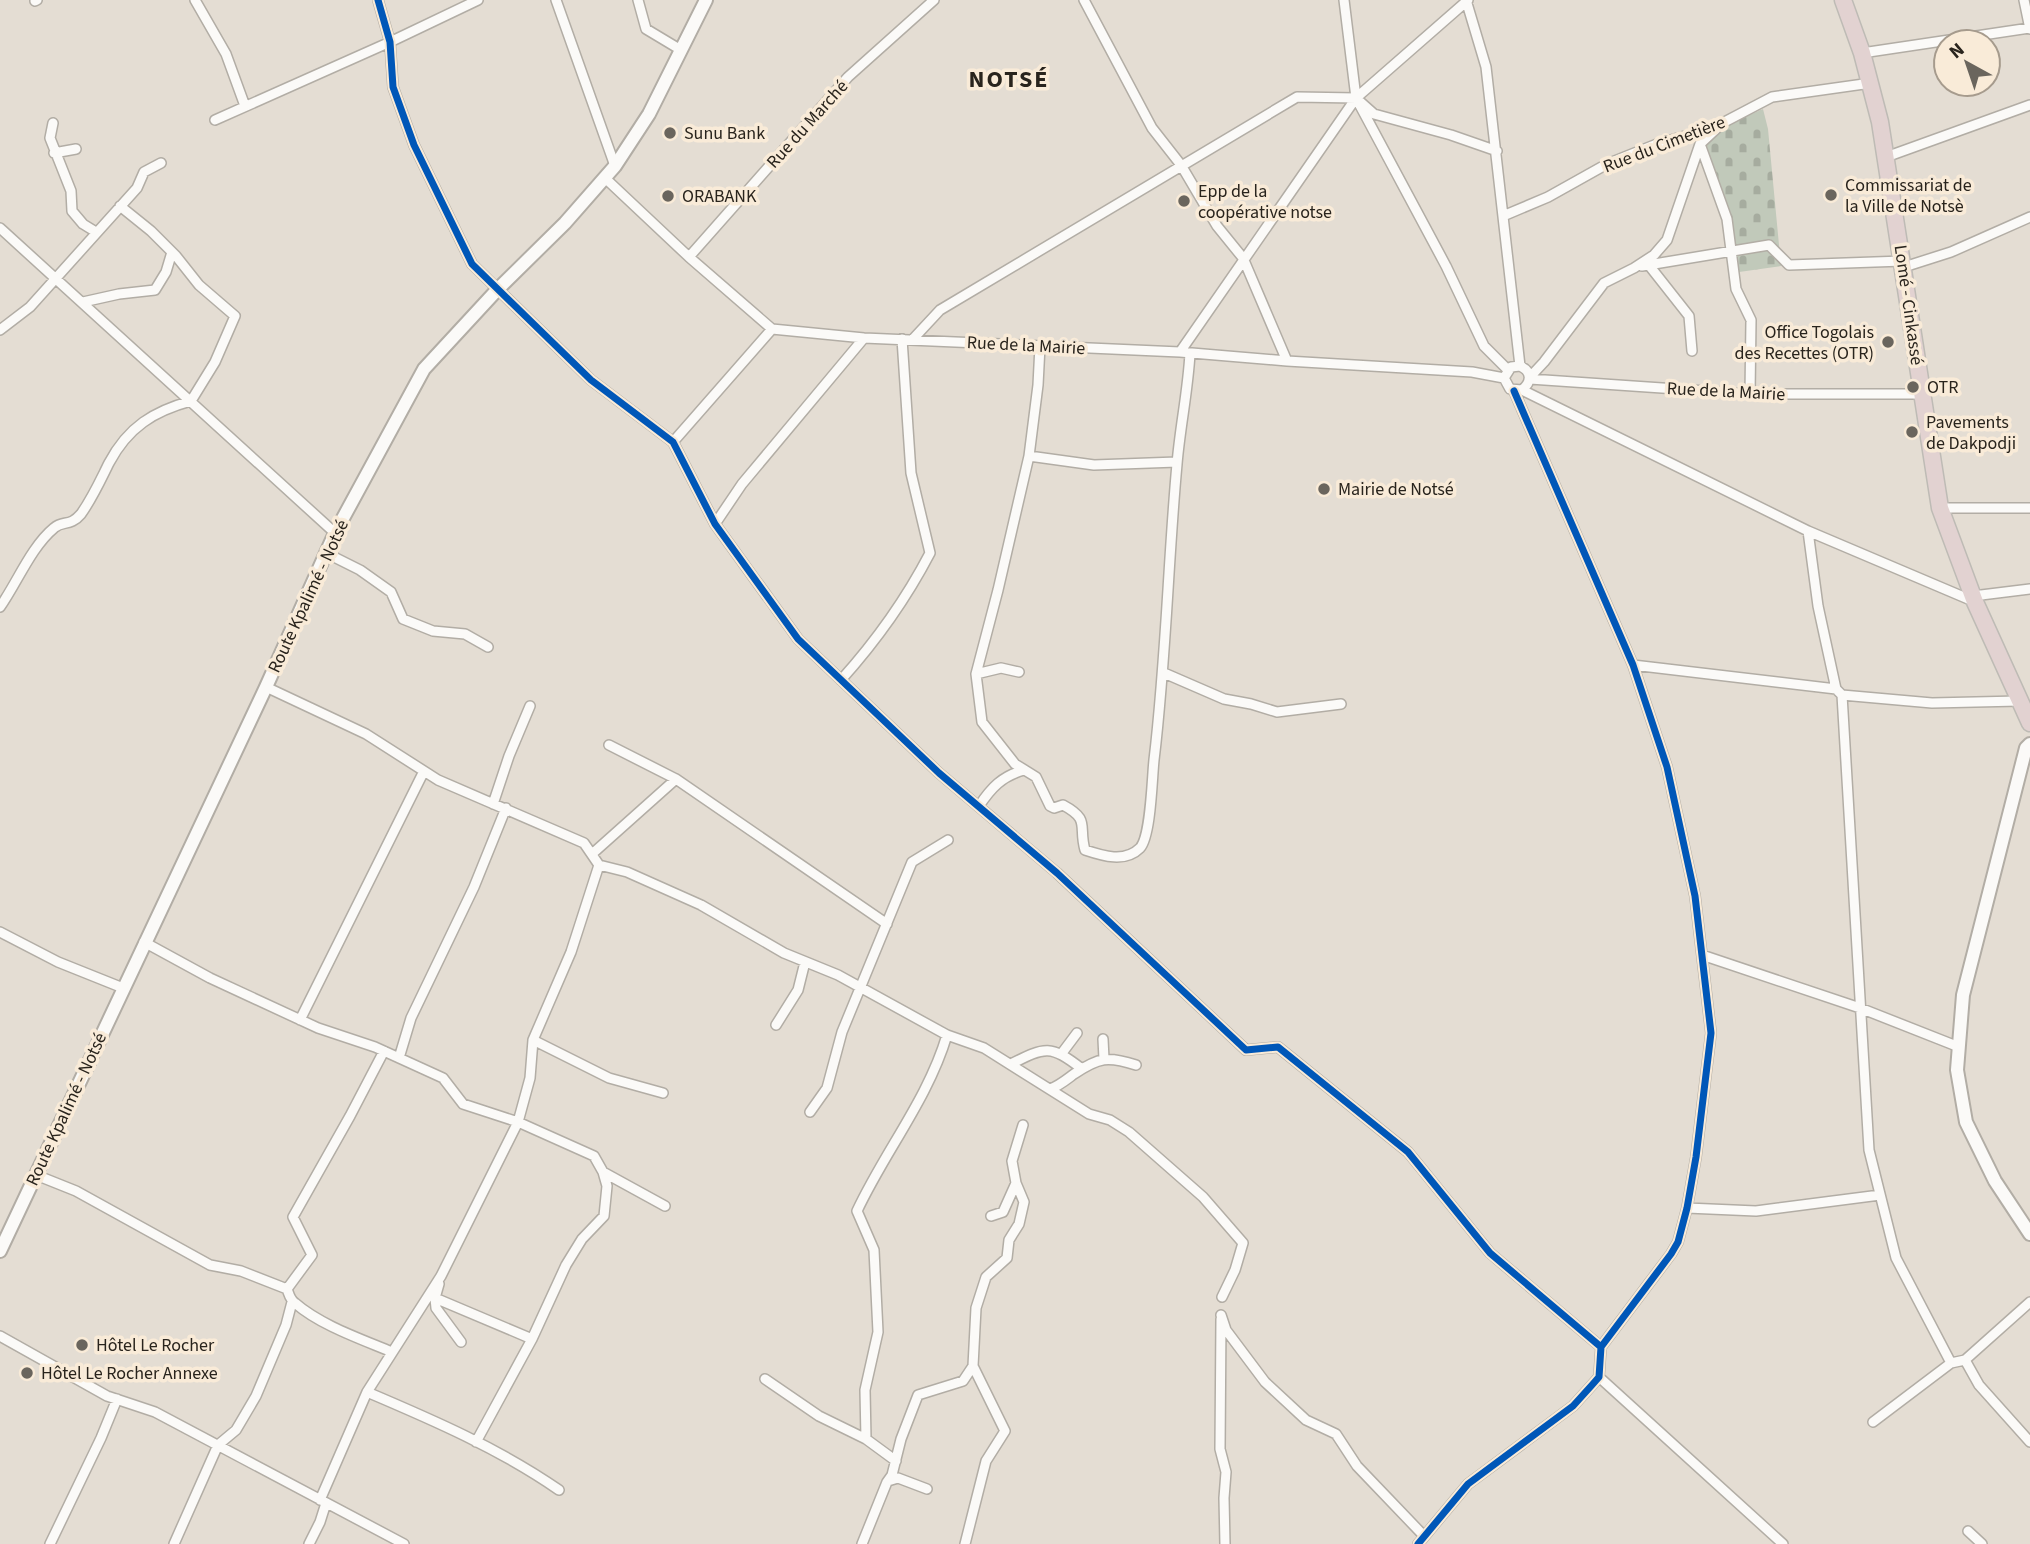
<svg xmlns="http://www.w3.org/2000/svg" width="2030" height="1544" viewBox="0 0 2030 1544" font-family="'Source Sans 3',sans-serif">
<defs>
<pattern id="cemetery-stones" width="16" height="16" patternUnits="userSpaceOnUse" patternTransform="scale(1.75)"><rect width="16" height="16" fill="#c1c9ba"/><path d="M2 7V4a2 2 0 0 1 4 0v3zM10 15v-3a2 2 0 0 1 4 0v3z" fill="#a6ac9f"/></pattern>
</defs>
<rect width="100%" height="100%" fill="#e4ddd3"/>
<path fill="url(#cemetery-stones)" d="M 1763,109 L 1768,129 L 1781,266 L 1732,273 L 1728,219 L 1701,145 L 1725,126 Z"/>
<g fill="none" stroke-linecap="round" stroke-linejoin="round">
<g stroke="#b2ada5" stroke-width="12">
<path id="street" d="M 195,0 L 226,54 L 245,106
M 378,0 L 390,42 L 393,87 L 414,145 L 472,264 L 591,380 L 673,442 L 715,524 L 798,639 L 939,773 L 1057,873 L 1246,1050 L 1278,1047 L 1408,1152 L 1490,1253 L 1601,1347
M 556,0 L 615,166
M 638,0 L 646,29 L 681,50
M 1084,0 L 1152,128 L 1181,165 L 1217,226 L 1243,258 L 1287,361
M 1344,0 L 1356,98 L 1446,266 L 1484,346 L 1508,370
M 1466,0 L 1486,67 L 1520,366
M 2024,0 L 2030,29
M 35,1 L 37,0
M 1862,53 L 2030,28
M 215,120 L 390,42 L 478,0
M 53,123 L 50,138 L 71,191 L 72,211 L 83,224 L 96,232
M 1700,144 L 1727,219 L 1736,289 L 1751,320 L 1750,394
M 54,153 L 76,149
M 1886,157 L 2030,105
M 605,178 L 689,257 L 772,329 L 864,338 L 1180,352 L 1287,361 L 1472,372 L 1504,378
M 1503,216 L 1548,197 L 1607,164 L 1657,144 L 1713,128 L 1772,97 L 1871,83
M 0,228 L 335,533
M 689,257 L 848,77 L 934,0
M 1648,264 L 1689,316 L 1692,351
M 1642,266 L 1769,245 L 1789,265 L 1903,261
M 1904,267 L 1951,252 L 2030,217
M 83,302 L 119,294 L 155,290 L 166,272 L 172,252
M 0,330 L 30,307 L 137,188 L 144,172 L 161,163
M 913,339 L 940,310 L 1297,97 L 1356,98 L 1374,114 L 1451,135 L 1497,151
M 1040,346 L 1038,385 L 1029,456 L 998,590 L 976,674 L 982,722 L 1015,764 L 1036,777 L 1050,806 L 1054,808 L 1063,805 C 1091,820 1078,826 1085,850 C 1103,856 1125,863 1140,848 C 1151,836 1152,778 1154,760 C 1166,661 1168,562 1177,464 C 1180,427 1188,391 1190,353
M 1180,352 L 1356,98 L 1468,0
M 1530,377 L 1544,362 L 1604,283 L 1634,268 L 1654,255 L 1667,240 L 1700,144 L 1716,129
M 1530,379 L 1750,394 L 1922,394
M 1522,390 C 1532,382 1532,371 1520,366 L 1511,367 L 1504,378 L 1510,389 L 1522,390 L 1808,531 L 1973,601
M 673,442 L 772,329
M 1029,456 L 1094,465 L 1177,462
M 1940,508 L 2030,508
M 715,524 L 742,484 L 864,338
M 1808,531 L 1818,606 L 1836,689
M 326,553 L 360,570 L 391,592 L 403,619 L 433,631 L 465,634 L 488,647
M 1973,596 L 2030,589
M 0,607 C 17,583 31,547 54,528 C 63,520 70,527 81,514 C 93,497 100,481 109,463 C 128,427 154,411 191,401 L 215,362 L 235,316 L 199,285 L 176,256 L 151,231 L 120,206
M 1633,665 L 1836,689 L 1842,695 L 1932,703 L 2019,701
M 1164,673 L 1224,699 L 1251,704 L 1277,712 L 1341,704
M 976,674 L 1001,668 L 1019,672
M 841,680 C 877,640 905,601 930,553 L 911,473 L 902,339
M 266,687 L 366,734 L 438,780 L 584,843 L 599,865 L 627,872 L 701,905 L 784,953 L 838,975 L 947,1035 L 984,1048 L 1089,1114 L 1110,1120 L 1129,1132 L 1203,1197 L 1243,1243 L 1235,1270 L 1222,1297
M 1842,695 L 1869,1150 L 1896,1258 L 1951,1363
M 609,745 L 676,779
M 493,804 L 509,756 L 530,706
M 979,806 C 991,788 1002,776 1024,770
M 592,854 L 676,779 L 887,924
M 0,932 L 58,962 L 123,988
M 144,942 L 210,978 L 318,1028 L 375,1047 L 443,1078 L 463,1104 L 518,1122 L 594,1156 L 603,1172 L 665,1206
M 1702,955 L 1860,1008 L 1959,1047
M 300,1020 L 424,771
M 776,1025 L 798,990 L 805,962
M 1103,1039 L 1104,1059
M 533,1040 L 609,1078 L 663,1093
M 1062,1053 L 1077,1033
M 399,1058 L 411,1018 L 474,887 L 506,808
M 1011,1064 C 1045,1047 1050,1044 1082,1069
M 1050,1089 C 1059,1086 1066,1080 1074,1074 C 1099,1057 1108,1056 1136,1065
M 810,1112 L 827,1088 L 842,1032 L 912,862 L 948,840
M 36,1175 L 76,1191 L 210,1265 L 241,1271 L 287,1289 C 289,1294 290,1300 295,1303 C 320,1325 361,1339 392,1352
M 1687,1208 L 1756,1211 L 1880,1195
M 991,1216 L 1003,1212 L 1016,1183 L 1012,1161 L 1023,1125
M 439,1284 L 435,1298 L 532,1339
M 287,1289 L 312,1255 L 293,1217 L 350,1116 L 384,1051
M 435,1298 L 436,1308 L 461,1342
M 1221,1315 L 1226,1330 L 1265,1382 L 1306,1420 L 1336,1434 L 1357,1466 L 1424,1536
M 1221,1319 L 1220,1449 L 1226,1472 L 1224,1498 L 1225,1544
M 0,1336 L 107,1396 L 155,1412 L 404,1544
M 1965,1360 L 1979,1385 L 2030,1442
M 1599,1377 L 1783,1544
M 765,1379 L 819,1416 L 866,1439
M 367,1392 C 433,1420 500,1449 559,1490
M 1873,1422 L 1951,1363 L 1965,1360 L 2030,1302
M 476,1442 L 532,1339 L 566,1265 L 582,1239 L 604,1216 L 607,1186 L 603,1172
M 896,1461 L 866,1439 L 865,1390 L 878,1332 L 874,1250 L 857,1211 C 885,1151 928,1099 947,1035
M 888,1481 L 898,1478 L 927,1489
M 320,1500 L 367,1392 L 441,1276 L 518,1122 L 530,1078 L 533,1040 L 571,952 L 599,865
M 1968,1531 L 1982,1544
M 50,1544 L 101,1438 L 117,1399
M 174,1544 L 218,1445 L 236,1430 L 256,1396 L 286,1325 L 292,1302
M 309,1544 L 320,1522 L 326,1503
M 862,1544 L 887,1482 L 892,1475 L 901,1439 L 918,1395 L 963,1381 L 973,1366
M 965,1544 L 986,1461 L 1005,1431 L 973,1366 L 976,1308 L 986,1277 L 1007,1258 L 1009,1240 L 1019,1224 L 1024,1202 L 1016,1183
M 1418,1544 L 1468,1484 L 1573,1406 L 1592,1385 L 1599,1377 L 1601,1347 L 1671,1254 L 1678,1242 L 1687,1208 L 1696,1157 L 1711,1033 L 1695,896 L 1667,767 L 1633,665 L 1514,391"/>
</g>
<g stroke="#b2ada5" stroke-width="16">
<path id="secondary" d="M 2030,744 L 2026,748 L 1963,995 L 1957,1070 L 1966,1122 L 1995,1181 L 2030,1234
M 0,1251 L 266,687 L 335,533 L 424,369 L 497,290 L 565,223 L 615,166 L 649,114 L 706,0"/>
</g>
<g stroke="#bebbb5" stroke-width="19">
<path id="highway" d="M 1843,0 L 1862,53 L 1880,122 L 1940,508 L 1975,602 L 2030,723"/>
</g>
<use href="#street" stroke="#fbfaf8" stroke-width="9"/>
<use href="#secondary" stroke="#fbfaf8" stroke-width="12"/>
<use href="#highway" stroke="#e2d2d1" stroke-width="16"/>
<g stroke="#f9ebd8" stroke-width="11">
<path id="cycleway" d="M 378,0 L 390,42 L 393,87 L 414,145 L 472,264 L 591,380 L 673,442 L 715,524 L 798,639 L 939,773 L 1057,873 L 1246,1050 L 1278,1047 L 1408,1152 L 1490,1253 L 1601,1347
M 1418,1544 L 1468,1484 L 1573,1406 L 1592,1385 L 1599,1377 L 1601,1347 L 1671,1254 L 1678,1242 L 1687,1208 L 1696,1157 L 1711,1033 L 1695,896 L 1667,767 L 1633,665 L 1514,391"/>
</g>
<use href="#cycleway" stroke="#0057b8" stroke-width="7"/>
</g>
<g fill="#6a655d" stroke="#f9ebd8" stroke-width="2.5">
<circle cx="670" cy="133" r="7"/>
<circle cx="1831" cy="195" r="7"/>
<circle cx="668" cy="196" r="7"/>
<circle cx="1184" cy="201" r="7"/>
<circle cx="1888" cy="342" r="7"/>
<circle cx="1913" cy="387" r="7"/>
<circle cx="1912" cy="432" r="7"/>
<circle cx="1324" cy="489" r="7"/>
<circle cx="82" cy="1345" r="7"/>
<circle cx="27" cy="1373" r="7"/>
</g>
<g text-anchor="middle" stroke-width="7" stroke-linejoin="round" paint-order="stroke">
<g font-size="18" fill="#29241d" stroke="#f9ebd8">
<text transform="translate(807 124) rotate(-48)" y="6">Rue du Marché</text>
<text transform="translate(1664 144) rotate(-21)" y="6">Rue du Cimetière</text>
<text transform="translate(1909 305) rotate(82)" y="6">Lomé - Cinkassé</text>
<text transform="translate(1026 345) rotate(3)" y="6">Rue de la Mairie</text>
<text transform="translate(1726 391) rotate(3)" y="6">Rue de la Mairie</text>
<text transform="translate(308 596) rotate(-65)" y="6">Route Kpalimé - Notsé</text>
<text transform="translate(66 1109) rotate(-65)" y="6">Route Kpalimé - Notsé</text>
</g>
<g font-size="18" fill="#29241d" stroke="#f9ebd8" text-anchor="start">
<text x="684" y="139">Sunu Bank</text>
<text x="1845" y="191">Commissariat de<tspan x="1845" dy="21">la Ville de Notsè</tspan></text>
<text x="1198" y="197">Epp de la<tspan x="1198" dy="21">coopérative notse</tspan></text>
<text x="682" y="202">ORABANK</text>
<text x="1874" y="338" text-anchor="end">Office Togolais<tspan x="1874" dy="21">des Recettes (OTR)</tspan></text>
<text x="1927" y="393">OTR</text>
<text x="1926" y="428">Pavements<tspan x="1926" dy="21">de Dakpodji</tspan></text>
<text x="1338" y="495">Mairie de Notsé</text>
<text x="96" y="1351">Hôtel Le Rocher</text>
<text x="41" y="1379">Hôtel Le Rocher Annexe</text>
</g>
<g font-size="24" font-weight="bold" letter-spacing="2" fill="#29241d" stroke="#f9ebd8">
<text x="1009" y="87">NOTSÉ</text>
</g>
</g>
<g transform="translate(1967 63) rotate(320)"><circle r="33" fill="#f9ebd8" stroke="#a69b8d" stroke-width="2"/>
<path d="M0-5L12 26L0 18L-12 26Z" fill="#6a655d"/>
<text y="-10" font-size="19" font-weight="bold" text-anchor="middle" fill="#29241d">N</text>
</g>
</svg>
